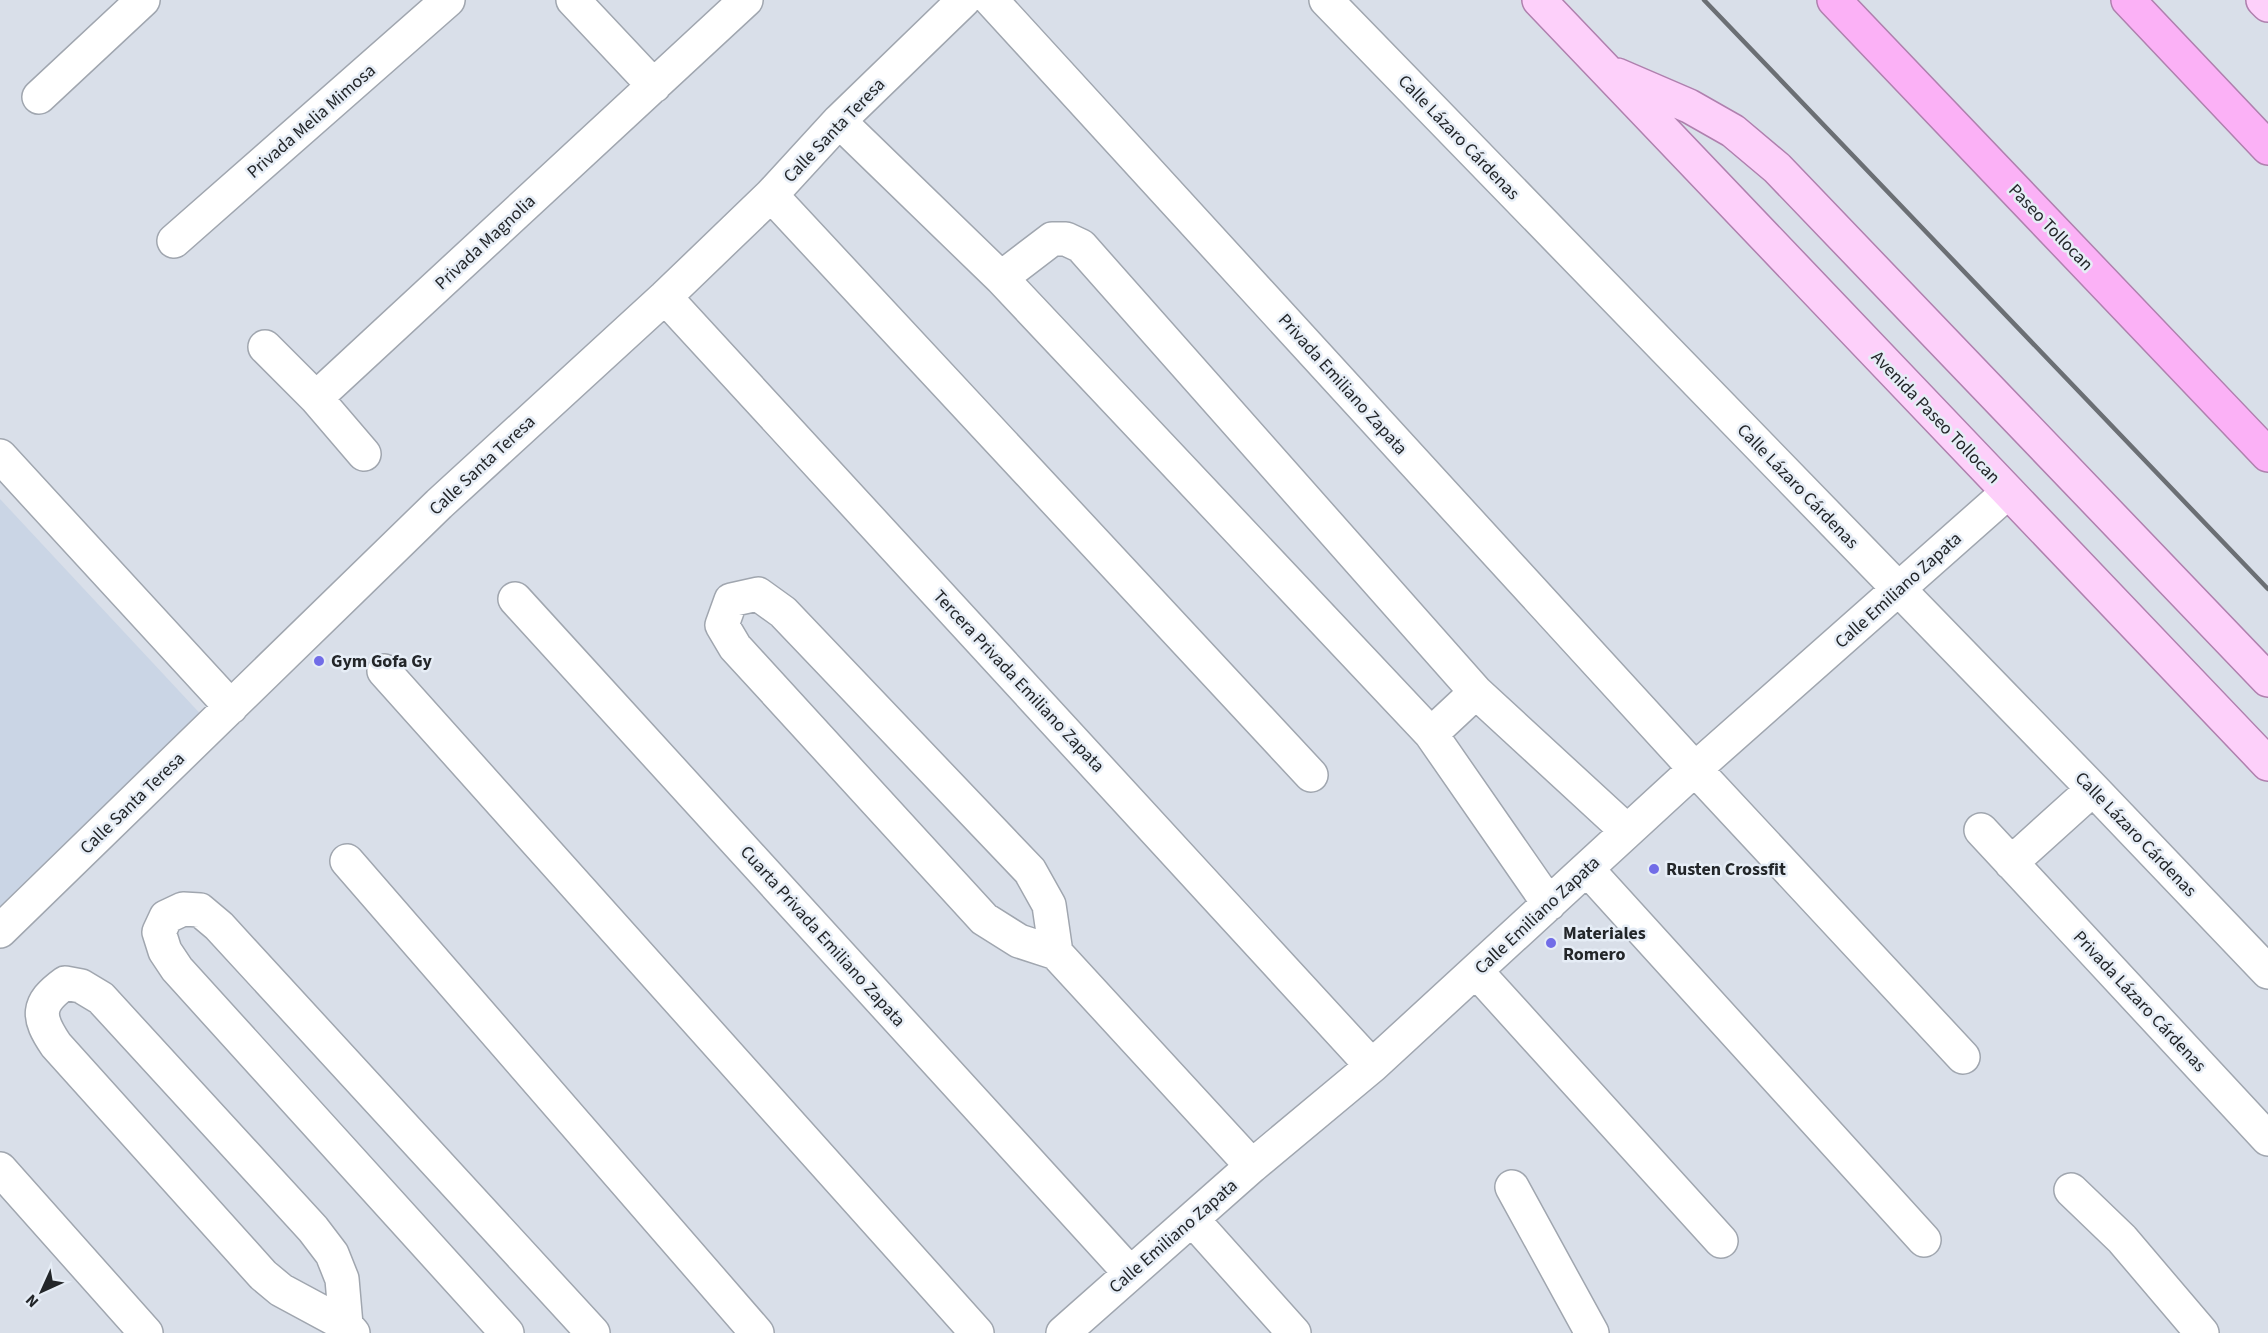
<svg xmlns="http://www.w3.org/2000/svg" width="2268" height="1333" viewBox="0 0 2268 1333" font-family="'Source Sans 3',sans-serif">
<rect width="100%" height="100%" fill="#d9dfe9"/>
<path fill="#cad5e5" d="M 0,499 L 207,721 L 0,914 Z"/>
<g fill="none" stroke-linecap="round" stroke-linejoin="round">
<g stroke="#a0a6af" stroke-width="36">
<path id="minor" d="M 573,0 L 654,86
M 991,0 L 1695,769 L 1963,1057
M 1326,0 L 2093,789 L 2268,972
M 39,97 L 143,0
M 839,121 L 1001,278 L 1431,734 L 1549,904
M 771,195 L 1311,775
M 174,241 L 448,0
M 1001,278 L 1052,239 L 1066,239 L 1081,246 L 1476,692 L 1627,831
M 665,297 L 1372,1066
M 265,347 L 316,398 L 364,454
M 316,398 L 746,0
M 0,456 L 231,707
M 515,599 L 1130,1273
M 384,671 L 977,1333
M 1431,734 L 1476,692
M 1981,830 L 2268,1139
M 347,861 L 757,1333
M 2011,863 L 2093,789
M 1587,869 L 1924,1240
M 0,931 L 439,504 L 665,297 L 771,195 L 839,121 L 964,0
M 1056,953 L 1019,941 L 984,919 L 735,647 L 722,625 L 731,600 L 758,594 L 783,612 L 1030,871 L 1049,905 L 1056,953 L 1252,1166
M 1476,971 L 1721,1241
M 0,1169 L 146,1333
M 1512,1187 L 1592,1333
M 2071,1190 L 2122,1239 L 2202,1333
M 1192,1219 L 1294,1333
M 346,1325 L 342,1279 L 332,1254 L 313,1229 L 101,998 L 81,986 L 65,983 C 36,1004 37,1017 56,1045 L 263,1275 L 281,1290 L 346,1325 L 353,1333
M 507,1333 L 177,969 L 165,951 L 159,932 L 166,917 L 183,909 L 200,910 L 219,926 L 593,1333
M 1063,1333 L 1252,1166 L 1372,1066 L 1695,769 L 2008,492"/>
</g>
<g stroke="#af80ae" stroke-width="36">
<path id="major" d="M 1539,0 L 2268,764
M 2263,0 L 2268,5
M 1617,75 L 1689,106 L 1733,131 L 1777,168 L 2268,680"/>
</g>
<g stroke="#af80ae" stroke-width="36">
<path id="highway" d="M 1834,0 L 2268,455
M 2128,0 L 2268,148"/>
</g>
<use href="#minor" stroke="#fff" stroke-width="33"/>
<use href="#major" stroke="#fdd0fa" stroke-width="33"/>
<use href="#highway" stroke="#fbb1f6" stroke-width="33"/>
<path stroke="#6b6f74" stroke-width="4.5" d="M 1704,0 L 2268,589"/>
</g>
<g fill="#716ce7" stroke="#e6edf6" stroke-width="2">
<circle cx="319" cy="661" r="6"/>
<circle cx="1654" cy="869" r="6"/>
<circle cx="1551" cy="943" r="6"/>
</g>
<g text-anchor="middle" stroke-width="5" stroke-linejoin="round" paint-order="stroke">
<g font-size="18" fill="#232629" stroke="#e6edf6">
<text transform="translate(311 121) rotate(-41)" y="6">Privada Melia Mimosa</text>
<text transform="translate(834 130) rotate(-46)" y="6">Calle Santa Teresa</text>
<text transform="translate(1459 137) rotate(46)" y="6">Calle Lázaro Cárdenas</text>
<text transform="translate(2051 227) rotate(46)" y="6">Paseo Tollocan</text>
<text transform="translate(485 242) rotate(-43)" y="6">Privada Magnolia</text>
<text transform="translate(1343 384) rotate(48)" y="6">Privada Emiliano Zapata</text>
<text transform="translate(1936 417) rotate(46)" y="6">Avenida Paseo Tollocan</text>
<text transform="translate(482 465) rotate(-43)" y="6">Calle Santa Teresa</text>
<text transform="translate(1798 486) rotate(46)" y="6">Calle Lázaro Cárdenas</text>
<text transform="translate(1898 590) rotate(-42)" y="6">Calle Emiliano Zapata</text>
<text transform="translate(1019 681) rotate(47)" y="6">Tercera Privada Emiliano Zapata</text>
<text transform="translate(132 803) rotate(-44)" y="6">Calle Santa Teresa</text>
<text transform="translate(2136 834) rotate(46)" y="6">Calle Lázaro Cárdenas</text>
<text transform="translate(1537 915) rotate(-43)" y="6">Calle Emiliano Zapata</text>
<text transform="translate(823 936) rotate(48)" y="6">Cuarta Privada Emiliano Zapata</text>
<text transform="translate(2140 1001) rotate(47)" y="6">Privada Lázaro Cárdenas</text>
<text transform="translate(1173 1236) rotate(-41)" y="6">Calle Emiliano Zapata</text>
</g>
<g font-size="18" font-weight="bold" fill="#232629" stroke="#e6edf6" text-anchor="start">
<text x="331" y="667">Gym Gofa Gy</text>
<text x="1666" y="875">Rusten Crossfit</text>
<text x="1563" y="939">Materiales<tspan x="1563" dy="21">Romero</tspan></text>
</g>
</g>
<g transform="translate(42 1291) rotate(225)" stroke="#e6edf6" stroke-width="4.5" paint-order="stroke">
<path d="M0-4.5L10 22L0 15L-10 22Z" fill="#232629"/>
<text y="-9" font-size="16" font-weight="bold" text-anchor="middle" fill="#232629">N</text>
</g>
</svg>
